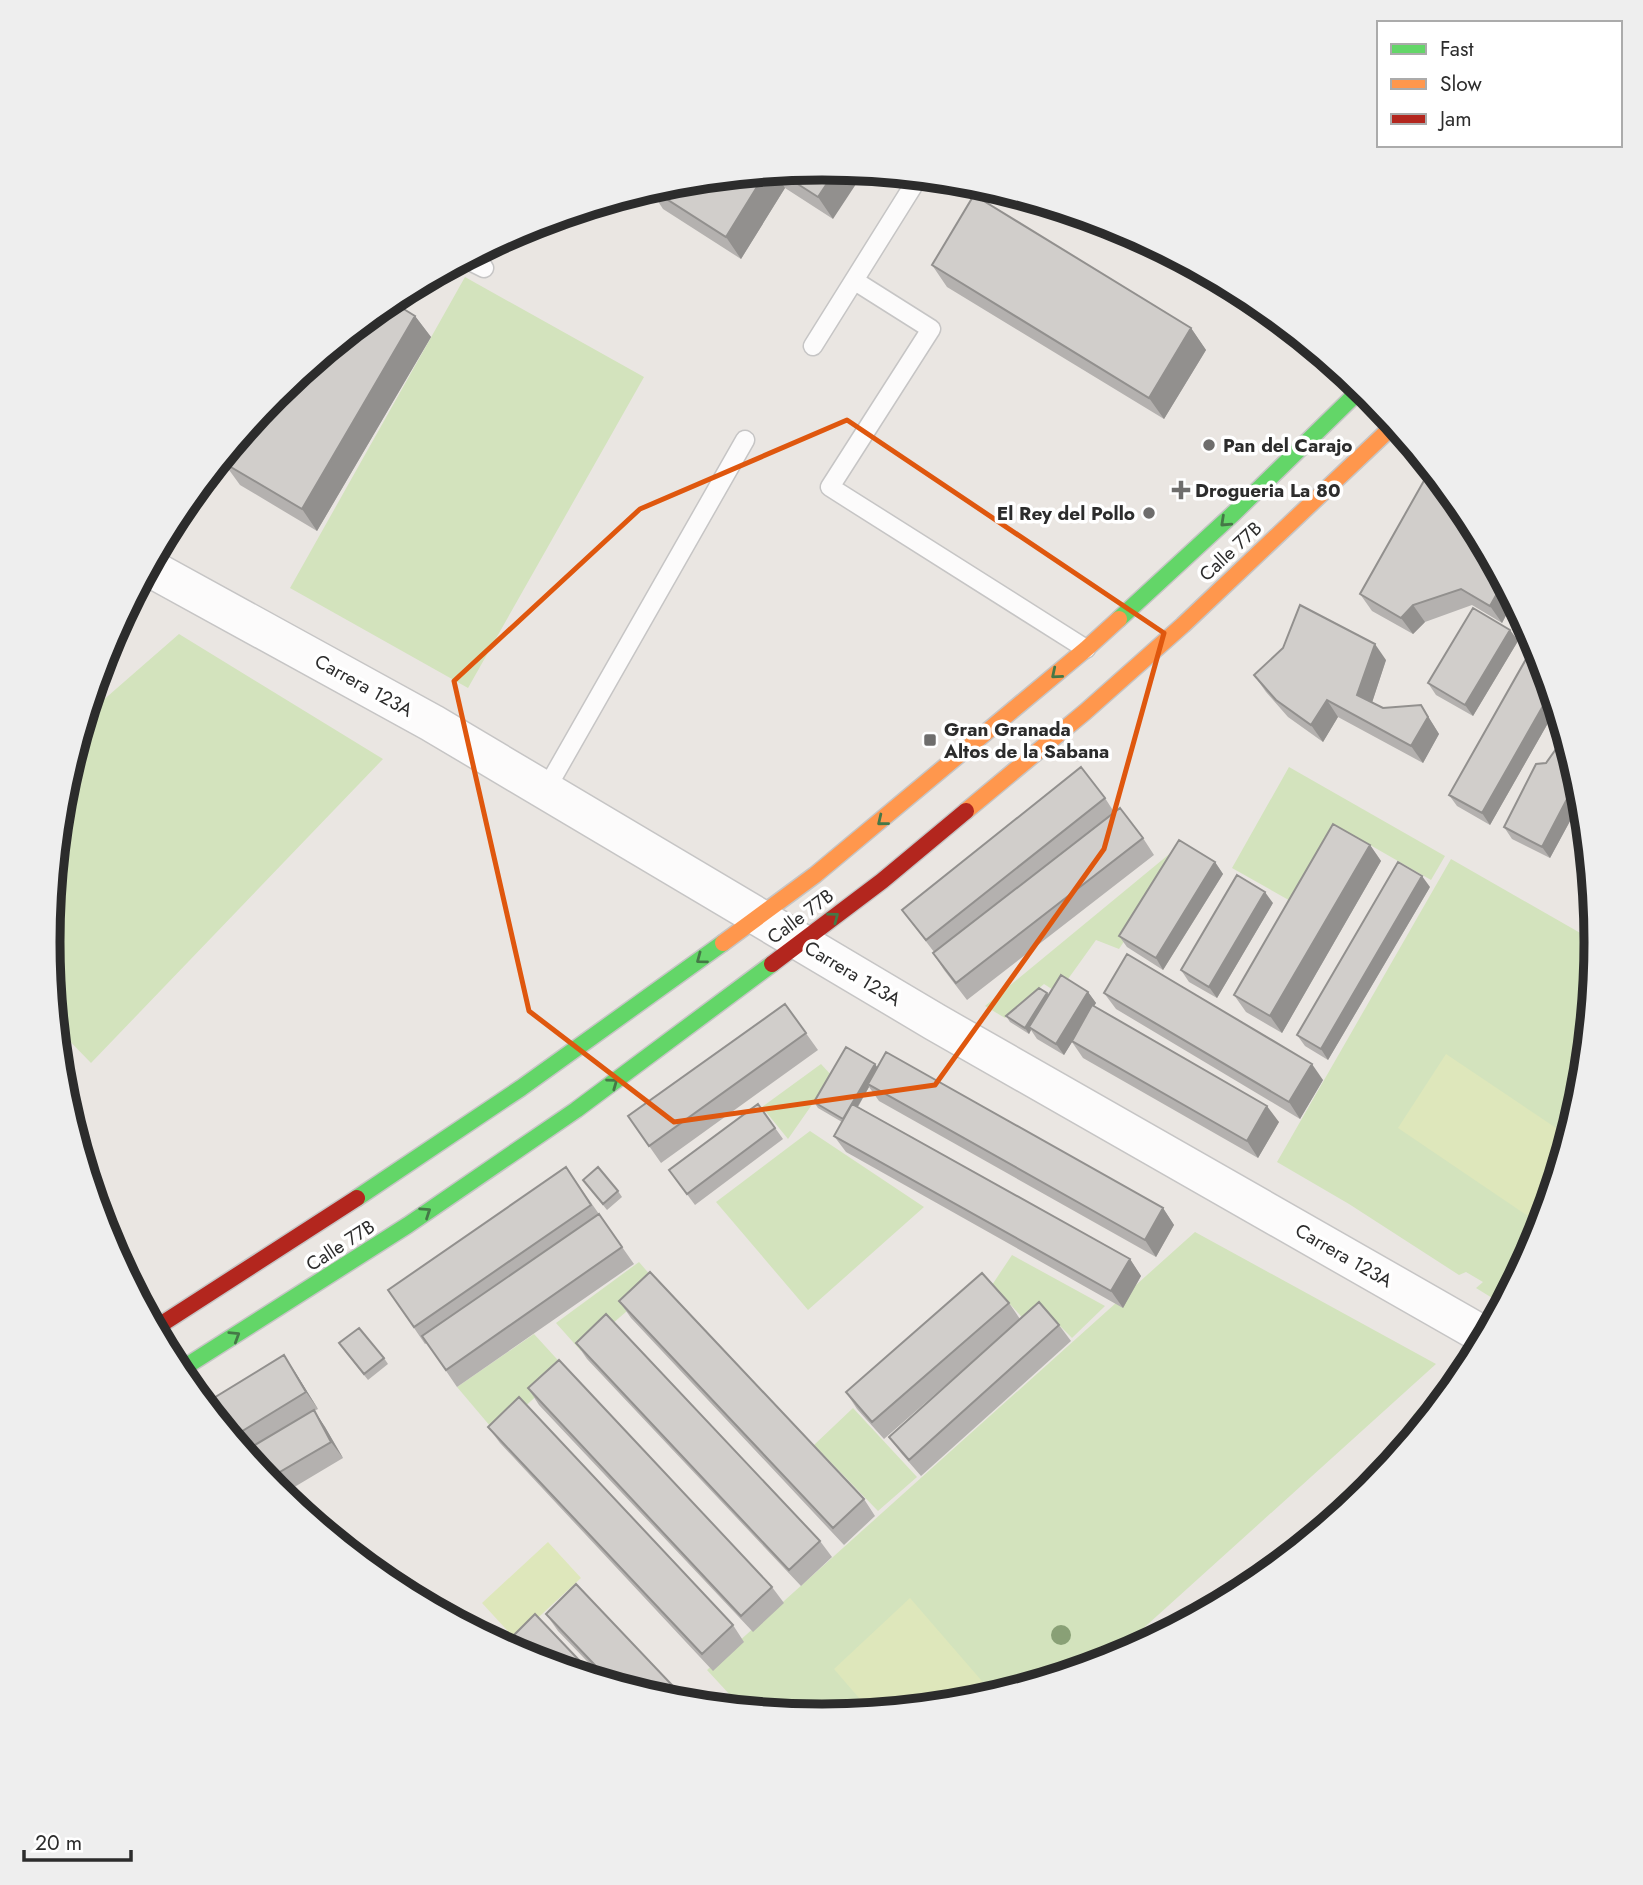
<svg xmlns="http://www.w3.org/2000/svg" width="1643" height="1885" viewBox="0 0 1643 1885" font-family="Jost,sans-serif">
<rect width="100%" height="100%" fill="#eae6e2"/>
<path fill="#d3e3bd" d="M 465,277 L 644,377 L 468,688 L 290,588 Z
M 179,634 L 383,759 L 91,1063 L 56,1027 L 47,942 L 62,791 L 85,716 Z
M 1289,767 L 1445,856 L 1431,880 L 1337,826 L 1294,903 L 1232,868 Z
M 1173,851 L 1180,857 L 1119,949 L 1096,940 L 1058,993 L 1044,984 L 1005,1018 L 985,1006 Z
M 1451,859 L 1596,942 L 1581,1094 L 1537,1239 L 1502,1304 L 1476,1288 L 1483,1282 L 1466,1272 L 1459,1275 L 1349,1204 L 1277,1162 Z
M 821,1064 L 832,1076 L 788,1139 L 762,1107 Z
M 810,1131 L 924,1207 L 808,1310 L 716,1202 Z
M 1195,1232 L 1436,1364 L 1106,1662 L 972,1702 L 821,1717 L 743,1709 L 707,1670 Z
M 1012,1255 L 1105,1306 L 1072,1338 L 1051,1317 L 1034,1330 L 992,1285 Z
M 639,1262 L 658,1284 L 581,1351 L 556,1323 Z
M 534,1334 L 566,1369 L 496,1433 L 457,1387 Z
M 1442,1385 L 1451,1390 L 1422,1425 L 1413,1415 Z
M 853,1408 L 917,1477 L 878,1511 L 814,1445 Z"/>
<path fill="#dee7bb" d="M 1446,1054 L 1568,1136 L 1557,1172 L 1528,1216 L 1398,1128 Z
M 548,1542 L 581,1578 L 515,1639 L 482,1603 Z
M 910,1598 L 994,1695 L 972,1702 L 871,1712 L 834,1669 Z"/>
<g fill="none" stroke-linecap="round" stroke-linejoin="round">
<g stroke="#c6c5c5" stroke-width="21">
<path id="lane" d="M 466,259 L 484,268
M 855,281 L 931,329 L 830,487 L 1086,649
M 813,346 L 918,178
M 545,791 L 745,440"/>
</g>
<g stroke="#c6c5c5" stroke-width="40">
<path id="street" d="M 148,567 L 432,723 L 935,1022 L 1485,1336"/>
</g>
<g stroke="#c6c5c5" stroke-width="19">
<path id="fast" d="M 1119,619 L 1234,513 L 1361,389
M 357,1198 L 521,1088 L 723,943
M 177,1372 L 408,1225 L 576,1110 L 772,964"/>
</g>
<g stroke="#c6c5c5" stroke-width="19">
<path id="slow" d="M 966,811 L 1085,712 L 1183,625 L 1394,425
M 723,943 L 815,875 L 1086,649 L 1119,619"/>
</g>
<g stroke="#c6c5c5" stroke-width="19">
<path id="jam" d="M 772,964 L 882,881 L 966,811
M 154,1329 L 357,1198"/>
</g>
<use href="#lane" stroke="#fcfbfb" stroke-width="18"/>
<use href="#street" stroke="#fcfbfb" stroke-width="37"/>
<use href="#fast" stroke="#63d668" stroke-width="16"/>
<use href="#slow" stroke="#ff974d" stroke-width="16"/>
<use href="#jam" stroke="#b3261e" stroke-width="16"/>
</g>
<circle fill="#89a076" cx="1061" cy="1635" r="10"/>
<path fill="#b4b1af" d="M 822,168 L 833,219 L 785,188 L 741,259 L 663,209 L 650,189 L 671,183 Z
M 932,265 L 1191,328 L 1206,350 L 1164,419 L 947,287 Z
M 415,316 L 431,337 L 317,531 L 240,485 L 224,463 Z
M 1465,513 L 1513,602 L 1502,623 L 1472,605 L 1425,622 L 1413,634 L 1372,611 L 1360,594 Z
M 1510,630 L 1518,641 L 1473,716 L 1436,695 L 1428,683 Z
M 1537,647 L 1556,709 L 1490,825 L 1457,806 L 1449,795 Z
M 1386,660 L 1372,702 L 1383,708 L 1421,705 L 1439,734 L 1423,763 L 1338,717 L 1323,742 L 1288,717 L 1266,692 L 1254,675 Z
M 1546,763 L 1581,792 L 1582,799 L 1550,858 L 1512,839 L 1504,827 Z
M 1105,798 L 1114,812 L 1143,838 L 1154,855 L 967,1000 L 944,970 L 933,953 L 934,952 L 902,910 Z
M 1370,845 L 1381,861 L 1282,1033 L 1246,1012 L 1234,995 Z
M 1215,862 L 1223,874 L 1163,970 L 1127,947 L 1119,936 Z
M 1430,887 L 1328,1060 L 1305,1046 L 1297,1035 Z
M 1273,903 L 1217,998 L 1189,982 L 1181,970 Z
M 1088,992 L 1096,1003 L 1094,1006 L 1279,1122 L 1258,1158 L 1083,1058 L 1072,1042 L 1064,1055 L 1037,1039 L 1031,1030 L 1029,1034 L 1010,1022 L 1006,1016 L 1049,995 Z
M 1104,993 L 1323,1080 L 1300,1119 L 1116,1009 Z
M 785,1004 L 818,1050 L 661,1163 L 628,1116 Z
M 875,1064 L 877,1067 L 1163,1208 L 1174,1225 L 1156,1257 L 879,1101 L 869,1087 L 858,1107 L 1130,1259 L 1141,1276 L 1123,1308 L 846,1152 L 834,1136 L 842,1122 L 818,1108 L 814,1102 Z
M 758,1104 L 783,1139 L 695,1205 L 669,1170 Z
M 566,1167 L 634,1264 L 457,1387 L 427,1343 L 425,1344 L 388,1290 Z
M 583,1180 L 618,1191 L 622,1197 L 607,1210 Z
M 619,1301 L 864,1499 L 875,1516 L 844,1545 L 631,1318 Z
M 1009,1303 L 1020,1319 L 1059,1325 L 1071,1341 L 921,1476 L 901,1453 L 889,1437 L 996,1341 L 884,1439 L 857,1409 L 846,1392 Z
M 576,1343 L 820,1541 L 832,1557 L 801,1586 L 587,1359 Z
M 343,1349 L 384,1358 L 388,1364 L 368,1380 Z
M 295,1372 L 318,1409 L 314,1411 L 325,1427 L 343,1458 L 281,1495 L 274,1490 L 204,1404 Z
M 528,1388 L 772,1587 L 784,1603 L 753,1632 L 539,1405 Z
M 488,1427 L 733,1625 L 744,1642 L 713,1671 L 500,1443 Z
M 546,1614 L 670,1702 L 608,1683 L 558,1631 Z"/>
<path fill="#92908e" d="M 836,170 L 864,172 L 833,219 L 818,197 Z
M 775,173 L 785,188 L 741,259 L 726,237 L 765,174 Z
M 415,316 L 431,337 L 317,531 L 302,509 Z
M 1191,328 L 1206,350 L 1164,419 L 1149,398 Z
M 1503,583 L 1513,602 L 1502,623 L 1490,606 Z
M 1413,605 L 1425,622 L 1413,634 L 1401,618 Z
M 1510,630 L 1518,641 L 1473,716 L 1465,705 Z
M 1375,644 L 1386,660 L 1369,712 L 1357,695 Z
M 1551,692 L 1556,709 L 1490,825 L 1482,813 Z
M 1327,700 L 1338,717 L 1323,742 L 1311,725 Z
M 1421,705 L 1439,734 L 1423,763 L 1411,746 Z
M 1577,780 L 1581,792 L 1582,799 L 1550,858 L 1542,847 Z
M 1370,845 L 1381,861 L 1282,1033 L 1270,1016 Z
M 1215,862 L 1223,874 L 1163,970 L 1156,958 Z
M 1422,876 L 1430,887 L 1328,1060 L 1321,1049 Z
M 1265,892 L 1273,903 L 1217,998 L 1209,987 Z
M 1088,992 L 1096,1003 L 1064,1055 L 1056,1044 Z
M 1047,993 L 1051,999 L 1029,1027 L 1031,1030 L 1029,1034 L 1025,1028 Z
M 875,1064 L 879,1070 L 868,1084 L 869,1087 L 847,1125 L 843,1119 Z
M 1312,1064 L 1323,1080 L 1300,1119 L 1289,1102 Z
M 1267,1106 L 1279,1122 L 1258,1158 L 1247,1141 Z
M 1163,1208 L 1174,1225 L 1156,1257 L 1145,1240 Z
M 1130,1259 L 1141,1276 L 1123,1308 L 1111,1291 Z
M 284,1355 L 295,1372 L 318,1409 L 306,1392 Z
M 314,1410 L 325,1427 L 343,1458 L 331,1442 Z"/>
<path fill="#d1cecb" stroke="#92908e" stroke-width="2" d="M 822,168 L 836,170 L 818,197 L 779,172 Z
M 765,174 L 726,237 L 651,189 L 671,183 Z
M 974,195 L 1191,328 L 1149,398 L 932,265 Z
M 389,300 L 415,316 L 302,509 L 224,463 L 241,436 L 274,395 Z
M 1430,470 L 1465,513 L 1503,583 L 1490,606 L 1461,589 L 1413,605 L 1401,618 L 1360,594 Z
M 1300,605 L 1375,644 L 1357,695 L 1383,708 L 1421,705 L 1428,717 L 1411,746 L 1327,700 L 1311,725 L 1276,700 L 1254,675 L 1283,648 Z
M 1473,608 L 1510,630 L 1465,705 L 1428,683 Z
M 1534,645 L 1537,647 L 1551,692 L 1482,813 L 1449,795 Z
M 1556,749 L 1571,757 L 1577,780 L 1542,847 L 1504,827 L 1536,764 L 1546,763 Z
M 1081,767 L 1105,798 L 926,940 L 902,910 Z
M 1120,808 L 1143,838 L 956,983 L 933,953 Z
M 1333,824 L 1370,845 L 1270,1016 L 1234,995 Z
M 1179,840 L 1215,862 L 1156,958 L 1119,936 Z
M 1398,862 L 1422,876 L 1321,1049 L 1297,1035 Z
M 1237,875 L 1265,892 L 1209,987 L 1181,970 Z
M 1127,954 L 1312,1064 L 1289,1102 L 1104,993 Z
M 1061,975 L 1088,992 L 1056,1044 L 1029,1027 Z
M 1039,988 L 1047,993 L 1025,1028 L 1006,1016 Z
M 785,1004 L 806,1033 L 649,1146 L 628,1116 Z
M 1092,1005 L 1267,1106 L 1247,1141 L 1072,1041 Z
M 846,1047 L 875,1064 L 843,1119 L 814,1102 Z
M 886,1052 L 1163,1208 L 1145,1240 L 868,1084 Z
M 758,1104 L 775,1128 L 687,1194 L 669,1170 Z
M 852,1104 L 1130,1259 L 1111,1291 L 834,1136 Z
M 566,1167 L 591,1205 L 414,1327 L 388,1290 Z
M 598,1167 L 618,1191 L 603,1204 L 583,1180 Z
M 599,1214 L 622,1247 L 446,1370 L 422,1336 Z
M 650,1272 L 864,1499 L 833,1528 L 619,1301 Z
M 982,1273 L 1009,1303 L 872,1422 L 846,1392 Z
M 1039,1302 L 1059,1325 L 909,1460 L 889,1437 Z
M 606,1314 L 820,1541 L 789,1570 L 576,1343 Z
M 359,1328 L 384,1358 L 364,1374 L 339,1343 Z
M 284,1355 L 306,1392 L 231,1438 L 204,1404 Z
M 559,1360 L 772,1587 L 741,1616 L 528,1388 Z
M 519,1397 L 733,1625 L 702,1654 L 488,1427 Z
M 314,1410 L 331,1442 L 266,1480 L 243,1452 Z
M 309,1504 L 363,1563 L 301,1512 Z
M 576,1584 L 690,1704 L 670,1702 L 614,1685 L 546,1614 Z
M 535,1614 L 598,1680 L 525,1658 L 503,1646 Z"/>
<defs><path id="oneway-chevron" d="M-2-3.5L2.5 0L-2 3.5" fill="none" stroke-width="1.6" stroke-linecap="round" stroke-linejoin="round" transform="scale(1.75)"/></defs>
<g stroke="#457847">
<use href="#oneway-chevron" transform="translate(1225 522) rotate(137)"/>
<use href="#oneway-chevron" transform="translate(1056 674) rotate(140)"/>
<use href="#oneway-chevron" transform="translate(882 821) rotate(141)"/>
<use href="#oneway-chevron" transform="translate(834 917) rotate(-37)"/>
<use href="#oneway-chevron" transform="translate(701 959) rotate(143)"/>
<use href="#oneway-chevron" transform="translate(613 1083) rotate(-36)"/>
<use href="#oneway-chevron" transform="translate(426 1212) rotate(-34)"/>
<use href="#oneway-chevron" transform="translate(235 1336) rotate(-32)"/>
</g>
<path fill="none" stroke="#df570e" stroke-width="5" stroke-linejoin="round" d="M 847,420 L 1164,633 L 1104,849 L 935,1085 L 674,1122 L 529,1011 L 454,681 L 640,509 Z"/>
<g fill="#6e6d6c" stroke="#fff" stroke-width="2.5">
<circle cx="1209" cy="445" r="7"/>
<path d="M1177.5 479.5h7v7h7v7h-7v7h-7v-7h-7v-7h7z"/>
<circle cx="1149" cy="513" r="7"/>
<rect x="923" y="733" width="14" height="14" rx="3.5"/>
</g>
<g text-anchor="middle" stroke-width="7" stroke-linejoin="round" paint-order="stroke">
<g font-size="19" font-weight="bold" fill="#2c2c2c" stroke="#fff" text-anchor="start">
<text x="1223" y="452">Pan del Carajo</text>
<text x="1195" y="497">Drogueria La 80</text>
<text x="1135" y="520" text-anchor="end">El Rey del Pollo</text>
<text x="944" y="736">Gran Granada<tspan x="944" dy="22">Altos de la Sabana</tspan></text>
</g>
<g font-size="19" fill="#2c2c2c" stroke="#fff">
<text transform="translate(1230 551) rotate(-43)" y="7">Calle 77B</text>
<text transform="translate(364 685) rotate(29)" y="7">Carrera 123A</text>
<text transform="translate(800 916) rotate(-37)" y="7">Calle 77B</text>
<text transform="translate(853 973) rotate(31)" y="7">Carrera 123A</text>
<text transform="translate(340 1245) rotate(-33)" y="7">Calle 77B</text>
<text transform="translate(1344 1255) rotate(30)" y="7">Carrera 123A</text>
</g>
</g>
<path d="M0 0H1643V1885H0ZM60 942a762 762 0 1 1 1524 0a762 762 0 1 1-1524 0Z" fill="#eee" fill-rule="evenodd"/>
<path fill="none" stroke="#2c2c2c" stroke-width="9" d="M60 942a762 762 0 1 1 1524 0a762 762 0 1 1-1524 0Z"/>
<rect x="1377" y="21" width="245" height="126" fill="#ffffff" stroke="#ababab" stroke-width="2"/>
<rect x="1391" y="44" width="35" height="10" fill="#63d668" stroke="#ababab" stroke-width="2"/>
<text x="1440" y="56" font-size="21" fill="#2c2c2c">Fast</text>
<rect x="1391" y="79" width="35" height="10" fill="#ff974d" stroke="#ababab" stroke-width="2"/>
<text x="1440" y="91" font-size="21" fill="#2c2c2c">Slow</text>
<rect x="1391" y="114" width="35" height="10" fill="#b3261e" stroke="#ababab" stroke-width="2"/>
<text x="1440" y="126" font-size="21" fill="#2c2c2c">Jam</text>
<path d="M24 1850v10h107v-10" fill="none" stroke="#2c2c2c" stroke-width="3.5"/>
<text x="35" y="1850" font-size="21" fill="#2c2c2c" stroke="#ffffff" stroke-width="5" paint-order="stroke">20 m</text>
</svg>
